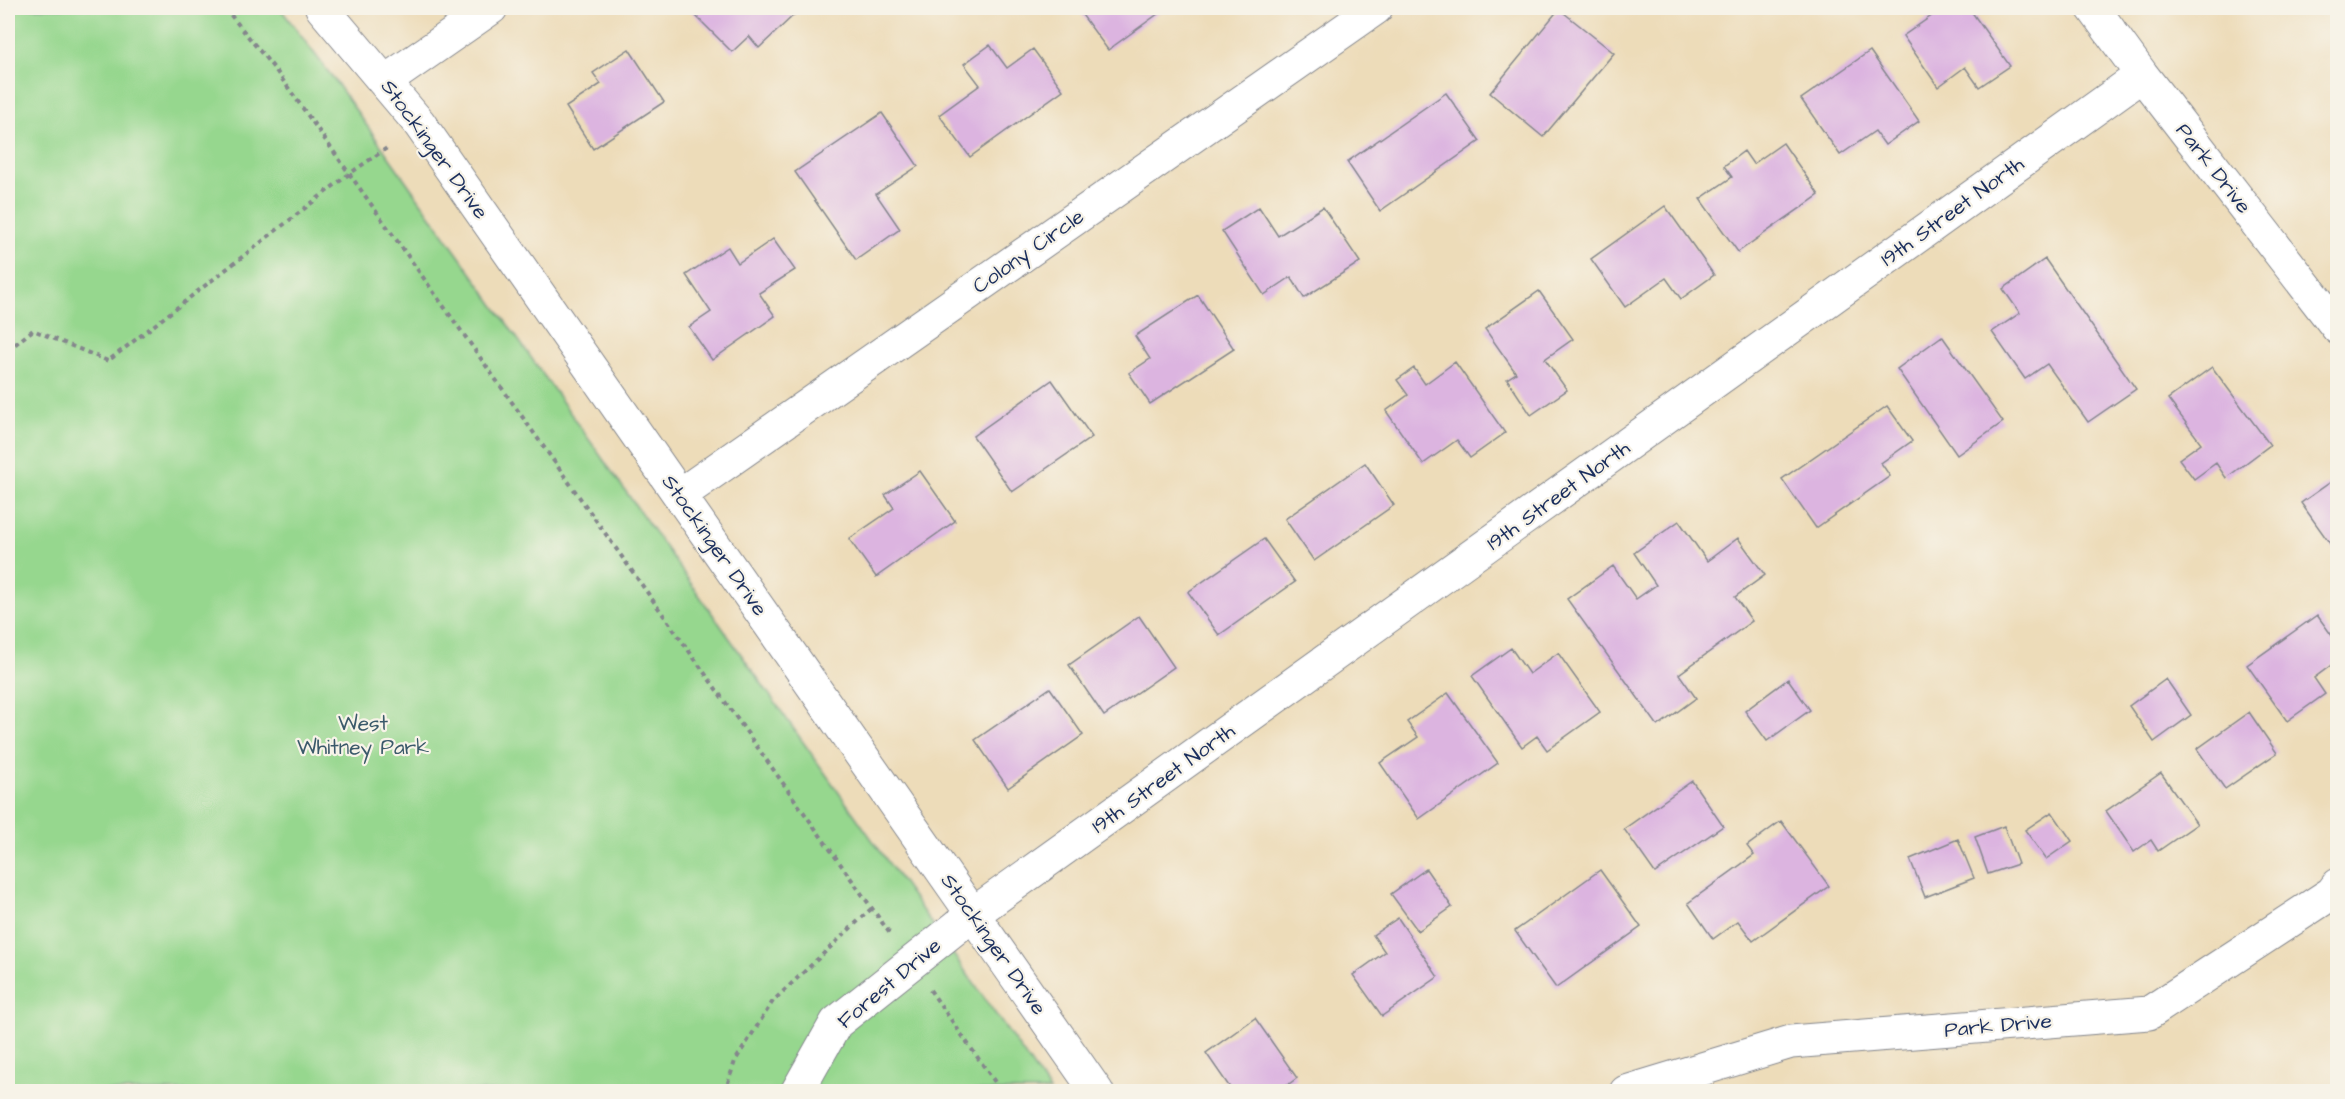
<svg xmlns="http://www.w3.org/2000/svg" width="2345" height="1099" viewBox="0 0 2345 1099" font-family="'Architects Daughter',sans-serif">
<rect width="100%" height="100%" fill="#f7f3e8"/>
<filter id="ink" filterUnits="userSpaceOnUse"><feTurbulence type="fractalNoise" baseFrequency=".0167" numOctaves="2"/><feDisplacementMap in="SourceGraphic" scale="12" xChannelSelector="R" yChannelSelector="G"/><feConvolveMatrix kernelMatrix="1 2 1 2 8 2 1 2 1" color-interpolation-filters="sRGB"/></filter>
<filter id="wash" filterUnits="userSpaceOnUse"><feTurbulence type="fractalNoise" baseFrequency=".008" numOctaves="4" result="noise"/><feDisplacementMap in="SourceGraphic" scale="24" xChannelSelector="R" yChannelSelector="G"/><feGaussianBlur stdDeviation="1.35" result="paint"/><feColorMatrix in="noise" values="0 0 0 0 0 0 0 0 0 0 0 0 0 0 0 0 0 1.4 0 .05"/><feComposite in="paint" operator="in"/></filter>
<g filter="url(#wash)">
<rect width="100%" height="100%" fill="#eddcb9"/>
<path fill="#96d78e" stroke="#588376" stroke-width="1.5" d="M 8,8 L 280,8 L 336,82 L 1050,1091 L 8,1091 Z"/>
<g id="blocks">
<path fill="#dcb4e0" d="M 688,8 L 793,8 L 797,12 L 759,48 L 749,36 L 732,52 Z
M 1077,8 L 1166,8 L 1108,50 Z
M 1943,8 L 1969,8 L 2010,66 L 1979,87 L 1965,67 L 1938,87 L 1903,36 Z
M 1559,9 L 1614,53 L 1543,137 L 1490,93 Z
M 990,45 L 1007,68 L 1033,49 L 1063,90 L 970,157 L 939,115 L 980,85 L 964,64 Z
M 629,49 L 664,102 L 593,149 L 566,107 L 601,84 L 593,73 Z
M 1870,51 L 1919,121 L 1885,145 L 1875,131 L 1840,155 L 1801,99 Z
M 1446,93 L 1480,141 L 1380,211 L 1347,162 Z
M 882,113 L 918,166 L 876,194 L 900,229 L 856,260 L 795,172 Z
M 1783,143 L 1819,195 L 1738,252 L 1700,199 L 1732,177 L 1724,166 L 1744,151 L 1753,164 Z
M 1665,206 L 1714,275 L 1681,299 L 1666,278 L 1625,307 L 1591,259 Z
M 1259,207 L 1278,236 L 1323,207 L 1360,262 L 1304,298 L 1291,277 L 1264,295 L 1222,231 Z
M 773,239 L 795,270 L 759,293 L 775,316 L 712,360 L 689,327 L 711,312 L 686,275 L 728,247 L 738,263 Z
M 2045,259 L 2136,389 L 2088,422 L 2047,364 L 2025,379 L 1992,332 L 2020,313 L 2003,289 Z
M 1539,291 L 1573,339 L 1545,359 L 1567,390 L 1531,415 L 1507,379 L 1516,373 L 1485,329 Z
M 1198,295 L 1234,349 L 1150,404 L 1129,373 L 1150,359 L 1135,336 Z
M 1942,336 L 2003,422 L 1957,455 L 1897,369 Z
M 1455,362 L 1505,433 L 1470,458 L 1457,440 L 1423,464 L 1386,411 L 1408,395 L 1397,380 L 1414,368 L 1425,384 Z
M 2212,367 L 2270,445 L 2226,478 L 2216,463 L 2194,479 L 2179,459 L 2201,443 L 2168,399 Z
M 1052,380 L 1092,437 L 1012,492 L 973,436 Z
M 1887,406 L 1912,441 L 1881,463 L 1890,476 L 1816,528 L 1782,479 Z
M 1365,463 L 1394,505 L 1314,561 L 1285,519 Z
M 920,471 L 955,521 L 876,577 L 849,539 L 894,508 L 885,495 Z
M 2338,477 L 2338,555 L 2301,503 Z
M 1679,521 L 1707,561 L 1738,538 L 1765,575 L 1735,597 L 1752,621 L 1679,674 L 1696,698 L 1658,726 L 1567,599 L 1613,566 L 1636,599 L 1656,585 L 1634,553 Z
M 1264,539 L 1295,582 L 1219,635 L 1188,592 Z
M 2317,615 L 2338,644 L 2338,660 L 2314,678 L 2325,694 L 2287,721 L 2247,665 Z
M 1139,616 L 1174,667 L 1104,716 L 1069,665 Z
M 1511,648 L 1529,674 L 1558,653 L 1600,712 L 1547,750 L 1537,736 L 1522,747 L 1472,676 Z
M 1788,679 L 1810,710 L 1767,741 L 1745,711 Z
M 2166,679 L 2191,715 L 2154,742 L 2129,706 Z
M 1050,688 L 1083,735 L 1008,788 L 975,740 Z
M 1448,693 L 1498,763 L 1419,819 L 1380,763 L 1418,737 L 1407,722 Z
M 2249,712 L 2277,753 L 2225,789 L 2197,749 Z
M 2161,773 L 2197,824 L 2158,851 L 2151,840 L 2134,852 L 2106,811 Z
M 1692,781 L 1723,826 L 1655,873 L 1624,829 Z
M 2052,812 L 2072,841 L 2046,859 L 2025,830 Z
M 1781,821 L 1829,886 L 1753,941 L 1738,921 L 1713,939 L 1688,903 L 1754,855 L 1747,846 Z
M 2004,826 L 2018,864 L 1988,874 L 1975,837 Z
M 1958,839 L 1974,878 L 1925,897 L 1910,859 Z
M 1426,869 L 1452,907 L 1418,931 L 1391,894 Z
M 1600,870 L 1641,927 L 1556,988 L 1515,931 Z
M 1398,918 L 1438,977 L 1382,1016 L 1353,975 L 1385,952 L 1373,935 Z
M 1255,1018 L 1297,1078 L 1278,1092 L 1233,1092 L 1206,1053 Z"/>
</g>
</g>
<g filter="url(#ink)">
<use href="#blocks" fill-opacity="0" stroke="#84868c" stroke-width="1.5"/>
<g fill="none" stroke-linecap="round" stroke-linejoin="round">
<g stroke="#84868c" stroke-width="35">
<path id="street" d="M 322,8 L 419,123 L 1097,1092
M 2093,8 L 2142,75 L 2338,328
M 386,81 L 491,8
M 680,495 L 1376,8
M 797,1092 L 836,1023 L 973,914 L 2142,75
M 1626,1092 L 1791,1042 L 2149,1013 L 2332,893 L 2338,885"/>
</g>
<path stroke="#84868c" stroke-width="4" stroke-dasharray="4.5 4.5" stroke-linecap="butt" d="M 225,8 L 277,72 L 891,935
M 8,350 L 33,330 L 108,361 L 349,174 L 387,148
M 930,990 L 1002,1092
M 725,1092 L 735,1061 L 773,1001 L 872,908"/>
<use href="#street" stroke="#fff" stroke-width="33"/>
</g>
</g>
<g text-anchor="middle" stroke-width="4.5" stroke-linejoin="round" paint-order="stroke">
<g font-size="21" fill="#1b2f5e" stroke="#f7f3e8">
<text transform="translate(435 149) rotate(54)" y="7">Stockinger Drive</text>
<text transform="translate(2214 168) rotate(52)" y="7">Park Drive</text>
<text transform="translate(1952 211) rotate(-36)" y="7">19th Street North</text>
<text transform="translate(1028 251) rotate(-35)" y="7">Colony Circle</text>
<text transform="translate(1558 495) rotate(-36)" y="7">19th Street North</text>
<text transform="translate(715 545) rotate(55)" y="7">Stockinger Drive</text>
<text transform="translate(1163 778) rotate(-36)" y="7">19th Street North</text>
<text transform="translate(994 944) rotate(55)" y="7">Stockinger Drive</text>
<text transform="translate(889 983) rotate(-40)" y="7">Forest Drive</text>
<text transform="translate(1998 1025) rotate(-5)" y="7">Park Drive</text>
</g>
<g font-size="21" fill="#3a596a" stroke="#f7f3e8">
<text x="363" y="730">West<tspan x="363" dy="24">Whitney Park</tspan></text>
</g>
</g>
<rect width="2345" height="1099" fill="none" stroke="#f7f3e8" stroke-width="30"/>
</svg>
